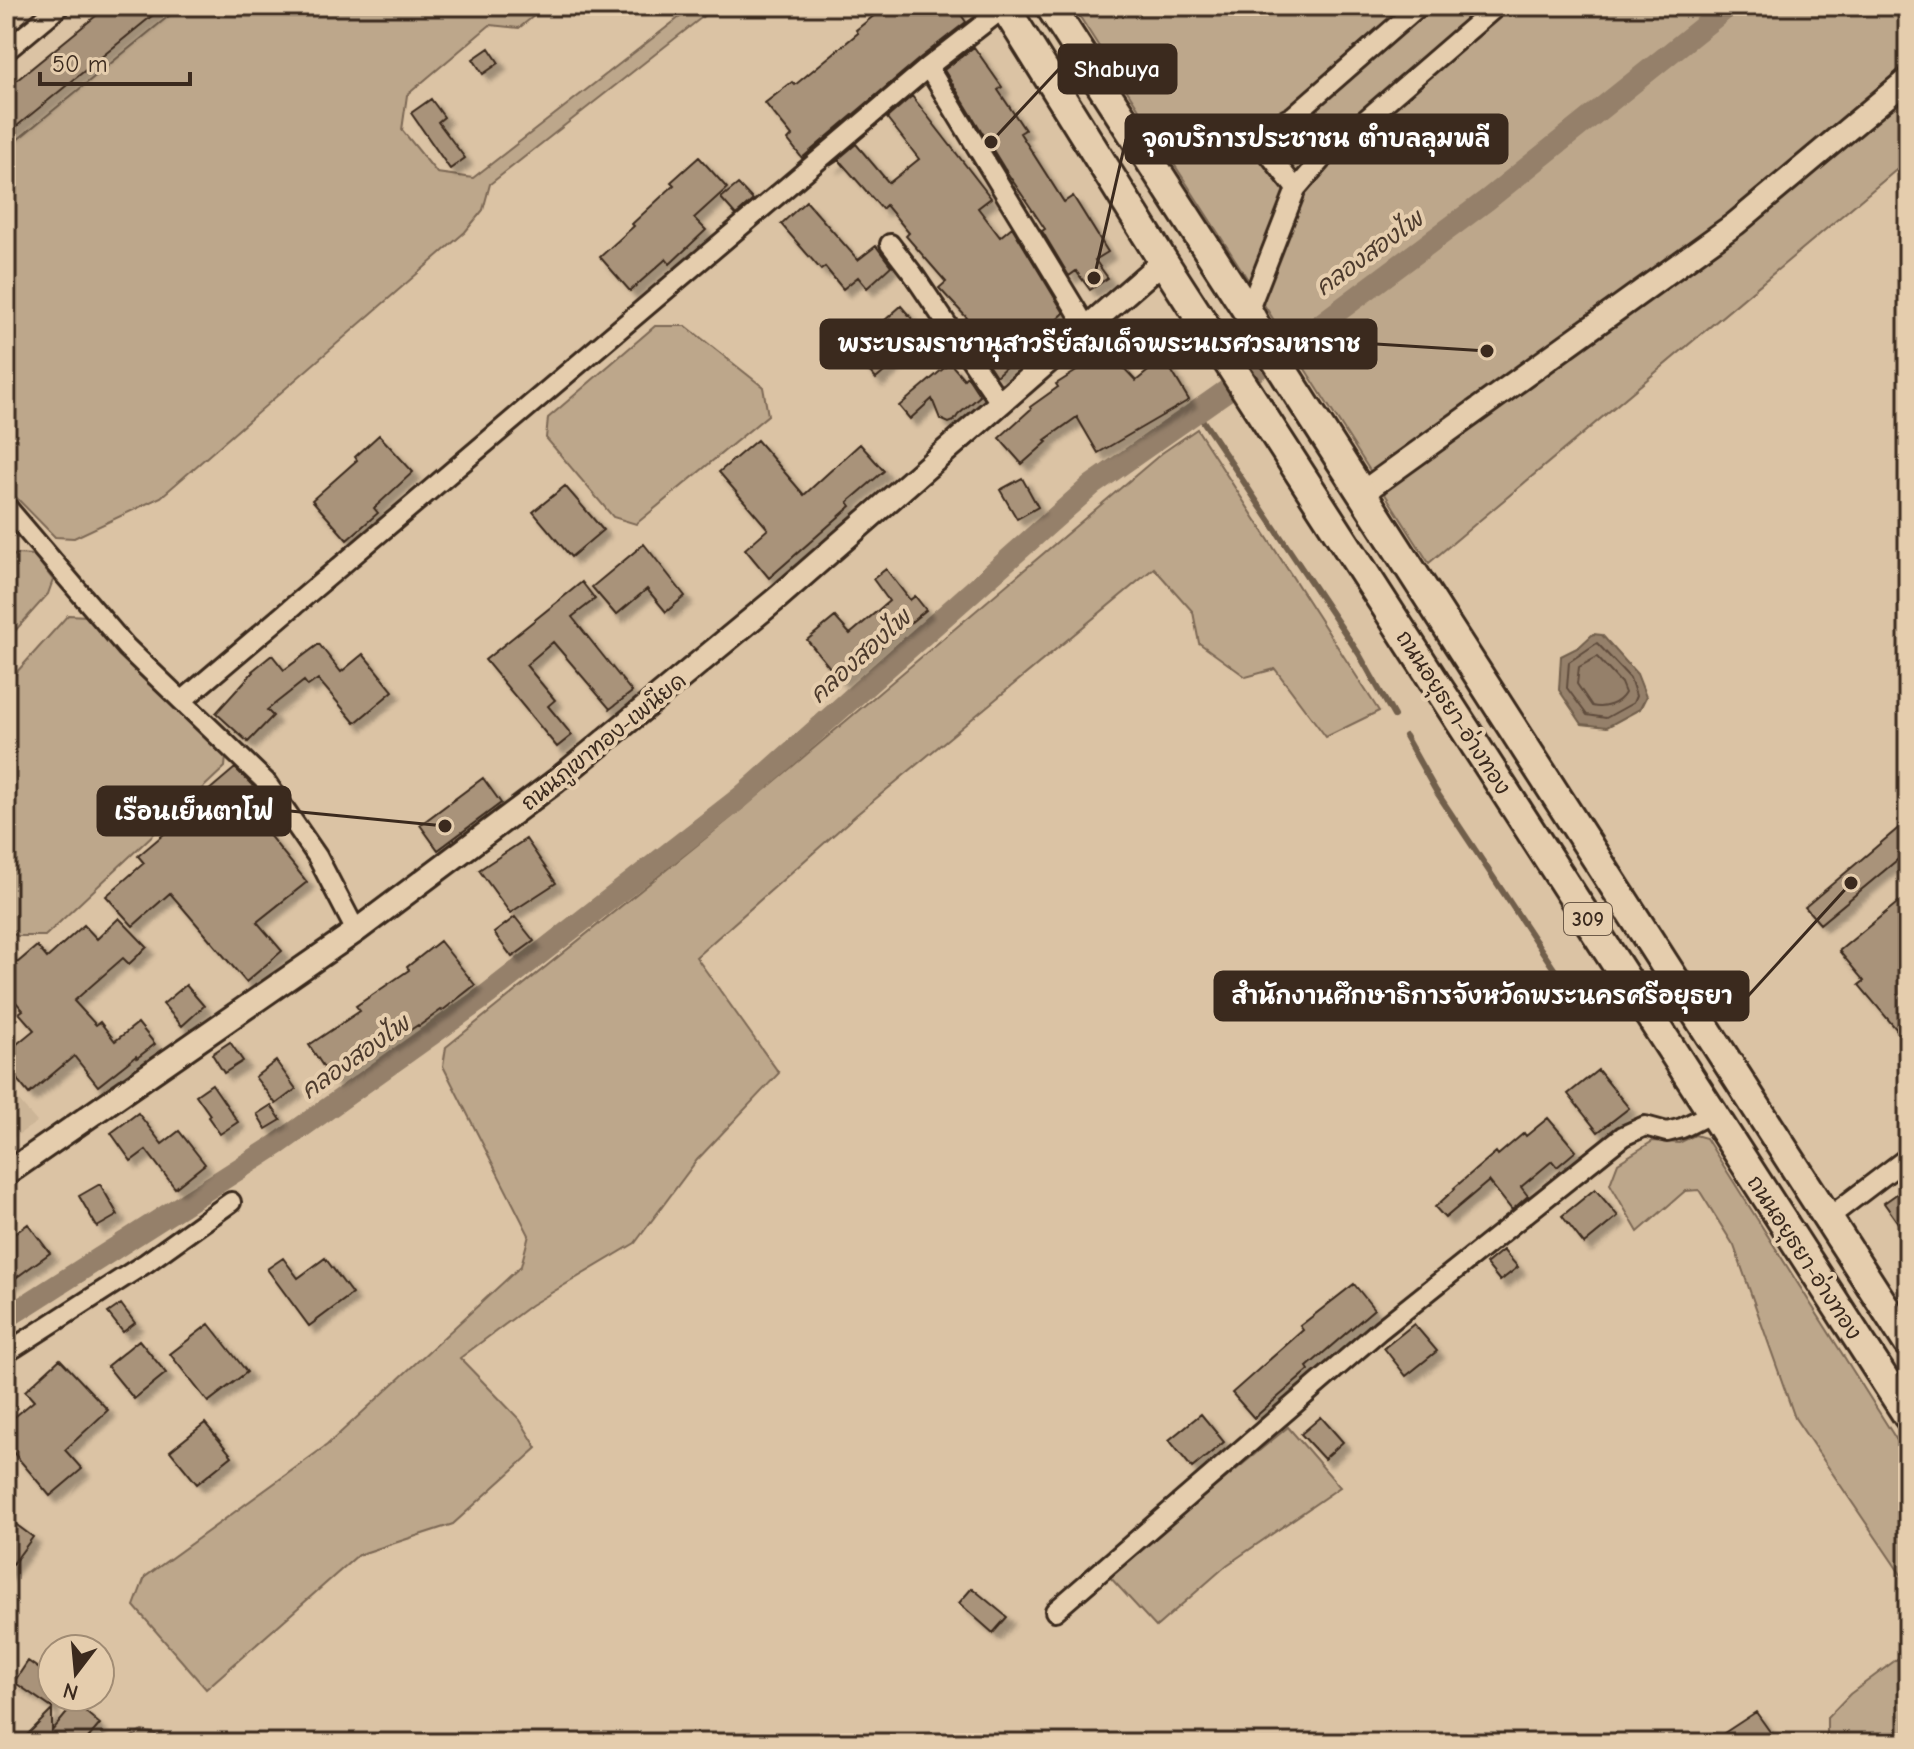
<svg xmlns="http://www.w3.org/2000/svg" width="1914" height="1749" viewBox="0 0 1914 1749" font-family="'Comic Neue','Playpen Sans Thai',sans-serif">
<defs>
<filter id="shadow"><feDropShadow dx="7" dy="7" stdDeviation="2" flood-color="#0004"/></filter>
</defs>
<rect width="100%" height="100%" fill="#dbc3a4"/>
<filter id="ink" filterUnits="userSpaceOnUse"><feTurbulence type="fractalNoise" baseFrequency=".0125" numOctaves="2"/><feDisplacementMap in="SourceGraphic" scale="16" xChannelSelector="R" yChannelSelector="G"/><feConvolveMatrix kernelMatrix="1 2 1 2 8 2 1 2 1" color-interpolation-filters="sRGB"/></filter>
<g filter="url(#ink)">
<path fill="#ccb597" d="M 6,1086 L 37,1122 L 6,1143 Z"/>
<path fill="#bda78b" stroke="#7c6854" stroke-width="2" d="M 181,6 L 546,6 L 519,28 L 490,25 L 407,95 L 402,130 L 437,173 L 473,178 L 694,6 L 712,6 L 710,11 L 490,184 L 483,210 L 465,232 L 161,497 L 74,538 L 55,537 L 6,487 L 6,149 Z
M 1073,6 L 1908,6 L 1908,160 L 1429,563 Z
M 655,326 L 686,326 L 763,387 L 768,415 L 636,524 L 613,517 L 546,438 L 548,418 Z
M 1197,429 L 1379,711 L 1326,737 L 1275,669 L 1246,677 L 1199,643 L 1193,612 L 1154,568 L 856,815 L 696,957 L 779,1073 L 697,1160 L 635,1243 L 531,1305 L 460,1358 L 520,1420 L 537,1448 L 453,1524 L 358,1555 L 206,1689 L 134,1606 L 145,1577 L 327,1445 L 521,1266 L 529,1235 L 443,1066 L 446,1047 L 748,804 L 1162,453 Z
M 16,554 L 34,555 L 53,580 L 48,594 L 6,641 L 6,562 Z
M 68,615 L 88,616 L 121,657 L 226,756 L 225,767 L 45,936 L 17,936 L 6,929 L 6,684 Z
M 1695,1135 L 1706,1138 L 1908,1458 L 1908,1585 L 1795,1418 L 1734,1246 L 1699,1190 L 1685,1191 L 1638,1232 L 1610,1184 L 1618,1163 L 1653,1141 L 1679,1143 Z
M 1288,1427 L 1340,1487 L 1227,1565 L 1156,1627 L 1108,1575 Z
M 1908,1651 L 1908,1743 L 1819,1743 L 1827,1734 L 1827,1718 L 1850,1694 Z
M 142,1731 L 155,1734 L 161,1743 L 131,1743 L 131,1737 Z"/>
<path fill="#95806a" stroke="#715e4c" stroke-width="2" d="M 1593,634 L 1602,635 L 1637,674 L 1646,697 L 1640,709 L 1607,727 L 1582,724 L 1559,690 L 1561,656 L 1579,647 Z"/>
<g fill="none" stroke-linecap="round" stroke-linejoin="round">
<path stroke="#5f4c3c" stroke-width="2" d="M 1597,643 L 1630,678 L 1636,696 L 1633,703 L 1606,718 L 1587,715 L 1567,688 L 1569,662 Z
M 1597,657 L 1621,683 L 1625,693 C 1619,704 1604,709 1592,706 L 1577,684 L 1579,667 Z"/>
<path stroke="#715e4c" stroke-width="6" d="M 1197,412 L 1359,654 L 1394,716
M 1405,736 L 1436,791 L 1560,978"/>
<path stroke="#95806a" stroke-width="22" d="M 6,1318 L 278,1144 L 484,997 L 741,797 L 1092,485 L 1313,330 L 1487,200 L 1729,6"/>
</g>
<path fill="#a9937a" stroke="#3b2a1e" stroke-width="2" filter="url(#shadow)" d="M 108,6 L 164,6 L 6,135 L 6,89 Z
M 886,6 L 955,6 L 966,22 L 920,58 L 802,158 L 788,140 L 792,136 L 765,103 L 792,82 L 795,85 L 858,33 L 856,30 Z
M 974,47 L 1002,87 L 998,90 L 1025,130 L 1020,133 L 1064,202 L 1073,196 L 1108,252 L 1095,260 L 1108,278 L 1090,290 L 1076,271 L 1069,276 L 1042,231 L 1045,229 L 1004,168 L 944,70 Z
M 489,48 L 499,63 L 483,74 L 473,59 Z
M 912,96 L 991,198 L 978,208 L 1000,237 L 1012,227 L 1064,313 L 996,376 L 985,359 L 987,357 L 977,348 L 961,323 L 967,318 L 939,288 L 946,282 L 906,236 L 909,233 L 886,205 L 882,209 L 839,160 L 830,166 L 856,144 L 889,183 L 919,159 L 887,118 Z
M 431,99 L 444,117 L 438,122 L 465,158 L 450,169 L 411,113 Z
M 699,157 L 727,188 L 694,218 L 706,230 L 670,264 L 666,259 L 630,291 L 600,257 L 634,226 L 632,224 L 674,185 L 671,182 Z
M 738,184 L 753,200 L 736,215 L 721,198 Z
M 806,201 L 858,260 L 876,246 L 891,266 L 867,288 L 858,277 L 843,289 L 825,267 L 821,270 L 781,224 Z
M 901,306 L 926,335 L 876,379 L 851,350 Z
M 1146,328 L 1189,400 L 1098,453 L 1077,417 L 1045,440 L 1047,442 L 1022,464 L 999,438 L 1031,409 L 1030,407 L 1058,387 L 1056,384 L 1108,351 L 1136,381 L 1148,371 L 1126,340 Z
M 950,363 L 964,379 L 967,376 L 980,396 L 958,415 L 954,421 L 949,423 L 940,419 L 932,399 L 910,419 L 899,406 Z
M 379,435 L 413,472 L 374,508 L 378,513 L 347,540 L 312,500 L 357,460 L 355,457 Z
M 757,440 L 804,495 L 860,444 L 884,471 L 848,502 L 851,506 L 769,578 L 745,549 L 768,529 L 719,472 Z
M 1022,478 L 1038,507 L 1017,519 L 1000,490 Z
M 565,486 L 603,530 L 571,557 L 533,512 Z
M 644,544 L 685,596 L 666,612 L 647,589 L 616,615 L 592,587 Z
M 886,569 L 910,600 L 915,596 L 926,610 L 840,680 L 807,640 L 835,617 L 850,634 L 889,601 L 873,579 Z
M 582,582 L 595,599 L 572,617 L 632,692 L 610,709 L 553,642 L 526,665 L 555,700 L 548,706 L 572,735 L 557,747 L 485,660 Z
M 319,644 L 341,672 L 363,654 L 393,691 L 355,723 L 318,679 L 308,686 L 304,681 L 267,710 L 273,716 L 248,742 L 216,713 L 253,672 L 252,671 L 272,655 L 284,670 Z
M 235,768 L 257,790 L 277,819 L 264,829 L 307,882 L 257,922 L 282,951 L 246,982 L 170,893 L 133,926 L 106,896 L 144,863 L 138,856 L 177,823 L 174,820 Z
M 483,778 L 501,803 L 438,850 L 420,825 Z
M 1908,820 L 1908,851 L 1820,924 L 1805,907 Z
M 526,839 L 556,883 L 510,913 L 479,870 Z
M 1908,894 L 1908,1043 L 1859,985 L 1864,981 L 1839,951 Z
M 515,917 L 534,941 L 512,957 L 494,933 Z
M 119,918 L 147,947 L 129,964 L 123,958 L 74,1001 L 96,1025 L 100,1022 L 115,1041 L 138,1023 L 155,1044 L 137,1058 L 136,1056 L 98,1086 L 74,1056 L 29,1094 L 6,1066 L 6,1053 L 34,1030 L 19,1013 L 23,1010 L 6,991 L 6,951 L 17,963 L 37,946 L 47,958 L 84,925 L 97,939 Z
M 440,941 L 475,985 L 442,1011 L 441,1010 L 419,1026 L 418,1025 L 333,1081 L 309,1045 L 360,1011 L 356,1006 L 409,970 L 407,967 Z
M 186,985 L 204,1006 L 182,1026 L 163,1004 Z
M 230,1042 L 243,1061 L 224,1073 L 212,1054 Z
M 276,1061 L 296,1089 L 276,1104 L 255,1077 Z
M 1598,1070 L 1629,1108 L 1598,1132 L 1568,1094 Z
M 212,1084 L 238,1122 L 220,1134 L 208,1117 L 210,1115 L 196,1095 Z
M 271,1105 L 281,1120 L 266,1129 L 257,1114 Z
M 138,1113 L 162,1144 L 179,1131 L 205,1164 L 175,1188 L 146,1150 L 131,1161 L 111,1133 Z
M 1548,1118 L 1576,1151 L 1557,1167 L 1552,1161 L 1521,1187 L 1528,1196 L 1512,1210 L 1489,1181 L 1445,1218 L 1435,1207 L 1455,1189 L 1454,1188 L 1496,1152 L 1498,1155 L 1524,1133 L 1526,1136 Z
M 100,1184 L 118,1215 L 97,1227 L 79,1196 Z
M 1908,1186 L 1908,1237 L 1884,1203 Z
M 1595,1189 L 1618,1216 L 1584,1244 L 1562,1216 Z
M 28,1224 L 50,1253 L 6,1285 L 6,1240 Z
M 1503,1250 L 1518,1267 L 1500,1281 L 1486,1264 Z
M 283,1258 L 298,1278 L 325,1258 L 352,1294 L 309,1326 L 267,1269 Z
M 1354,1284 L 1374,1309 L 1307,1367 L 1309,1370 L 1254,1418 L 1232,1393 L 1303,1330 L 1300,1326 Z
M 121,1304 L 135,1323 L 123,1332 L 108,1313 Z
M 209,1324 L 247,1372 L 208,1402 L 170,1354 Z
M 1414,1324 L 1437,1351 L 1406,1376 L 1384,1348 Z
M 139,1340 L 166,1373 L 134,1399 L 107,1366 Z
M 60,1359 L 108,1410 L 65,1450 L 82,1469 L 50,1496 L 6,1444 L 6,1424 L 34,1401 L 25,1391 Z
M 1201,1414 L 1224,1442 L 1192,1468 L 1169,1440 Z
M 1321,1417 L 1343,1442 L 1324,1459 L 1301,1434 Z
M 205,1423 L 232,1456 L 197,1484 L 170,1451 Z
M 6,1517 L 33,1537 L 6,1573 Z
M 972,1588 L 1007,1617 L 993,1633 L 959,1603 Z
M 28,1661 L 52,1678 L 52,1708 L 14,1682 Z
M 75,1703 L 100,1724 L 84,1743 L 19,1743 L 52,1710 L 52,1731 Z
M 1756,1712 L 1778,1743 L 1709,1743 Z"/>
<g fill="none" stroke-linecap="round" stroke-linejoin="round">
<g stroke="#3b2a1e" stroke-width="24">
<path id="minor" d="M 6,51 L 60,6
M 928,67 L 1087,328
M 1130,128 L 1255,136 L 1293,116 L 1419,6
M 1255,136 L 1296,189
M 890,244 L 913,274 L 1001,404
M 1248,312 L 1296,189 L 1327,153 L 1497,6
M 6,506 L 126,647 L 266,782 L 317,856 L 356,931
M 183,700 L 928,67 L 1005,7
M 1828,1218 L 1908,1157
M 6,1353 L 146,1263 L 231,1202
M 1055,1611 L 1380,1330 L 1623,1136 L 1645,1126 L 1667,1132 L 1682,1128 L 1712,1113"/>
</g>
<g stroke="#3b2a1e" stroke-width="28">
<path id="tertiary" d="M 1362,493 L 1735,224 L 1908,79
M 6,1174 L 356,931 L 556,781 L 775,600 L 1163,261"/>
</g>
<g stroke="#3b2a1e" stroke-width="34">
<path id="primary" d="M 1004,6 L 1163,261 L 1908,1416
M 1050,6 L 1248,312 L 1262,338 L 1908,1343"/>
</g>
<use href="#minor" stroke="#e5cdad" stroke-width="18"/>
<use href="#tertiary" stroke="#e5cdad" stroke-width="22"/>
<use href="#primary" stroke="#e5cdad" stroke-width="28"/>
</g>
</g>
<g text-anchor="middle" stroke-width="8" stroke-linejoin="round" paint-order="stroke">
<rect fill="#e5cdad" stroke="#6e5b49" stroke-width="2" x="1564" y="903" width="48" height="32" rx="6"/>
<g font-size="20" font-weight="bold" fill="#3b2a1e">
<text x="1588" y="926">309</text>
</g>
<g font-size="22" fill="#3b2a1e" stroke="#e5cdad">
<text transform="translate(1454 712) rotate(57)" y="8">ถนนอยุธยา-อ่างทอง</text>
<text transform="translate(603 741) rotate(-39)" y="8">ถนนภูเขาทอง-เพนียด</text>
<text transform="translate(1805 1257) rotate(57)" y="8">ถนนอยุธยา-อ่างทอง</text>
</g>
<g font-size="24" font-style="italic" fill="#4d3b2d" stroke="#e5cdad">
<text transform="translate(1369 253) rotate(-36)" y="8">คลองสองไพ</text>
<text transform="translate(860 656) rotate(-42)" y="8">คลองสองไพ</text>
<text transform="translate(355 1057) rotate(-35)" y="8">คลองสองไพ</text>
</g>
</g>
<path fill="none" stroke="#3b2a1e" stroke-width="3" d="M991 142L1059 69M1094 278L1126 139M1487 351L1376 344M445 826L290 811M1851 883L1748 996"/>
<g fill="#3b2a1e" stroke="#e5cdad" stroke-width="3">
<circle cx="991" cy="142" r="8"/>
<circle cx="1094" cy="278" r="8"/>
<circle cx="1487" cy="351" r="8"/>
<circle cx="445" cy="826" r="8"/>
<circle cx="1851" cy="883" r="8"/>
</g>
<g fill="#3b2a1e" stroke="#3b2a1e" stroke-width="3">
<rect x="1059" y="45" width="117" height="48" rx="8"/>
<rect x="1126" y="115" width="381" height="48" rx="8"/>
<rect x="821" y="320" width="555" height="48" rx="8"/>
<rect x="98" y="787" width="192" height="48" rx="8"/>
<rect x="1215" y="972" width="533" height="48" rx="8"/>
</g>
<g font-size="24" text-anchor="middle" font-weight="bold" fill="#fff">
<text x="1117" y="77">Shabuya</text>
<text x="1316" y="147">จุดบริการประชาชน ตำบลลุมพลี</text>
<text x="1099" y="352">พระบรมราชานุสาวรีย์สมเด็จพระนเรศวรมหาราช</text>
<text x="194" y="820">เรือนเย็นตาโฟ</text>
<text x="1482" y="1004">สำนักงานศึกษาธิการจังหวัดพระนครศรีอยุธยา</text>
</g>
<rect width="1914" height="1749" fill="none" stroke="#e5cdad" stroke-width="32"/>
<rect x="16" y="16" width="1882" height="1717" fill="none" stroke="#3b2a1e" stroke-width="3" filter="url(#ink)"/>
<g transform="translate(76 1673) rotate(196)"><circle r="38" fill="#e5cdad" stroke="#a18c74" stroke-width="2"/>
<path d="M0-6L14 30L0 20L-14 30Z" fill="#3b2a1e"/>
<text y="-12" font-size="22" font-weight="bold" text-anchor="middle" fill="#3b2a1e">N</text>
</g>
<path d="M40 72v12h150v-12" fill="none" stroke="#3b2a1e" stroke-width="4"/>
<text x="52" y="72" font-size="24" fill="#3b2a1e" stroke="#e5cdad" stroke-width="6" paint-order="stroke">50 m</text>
</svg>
